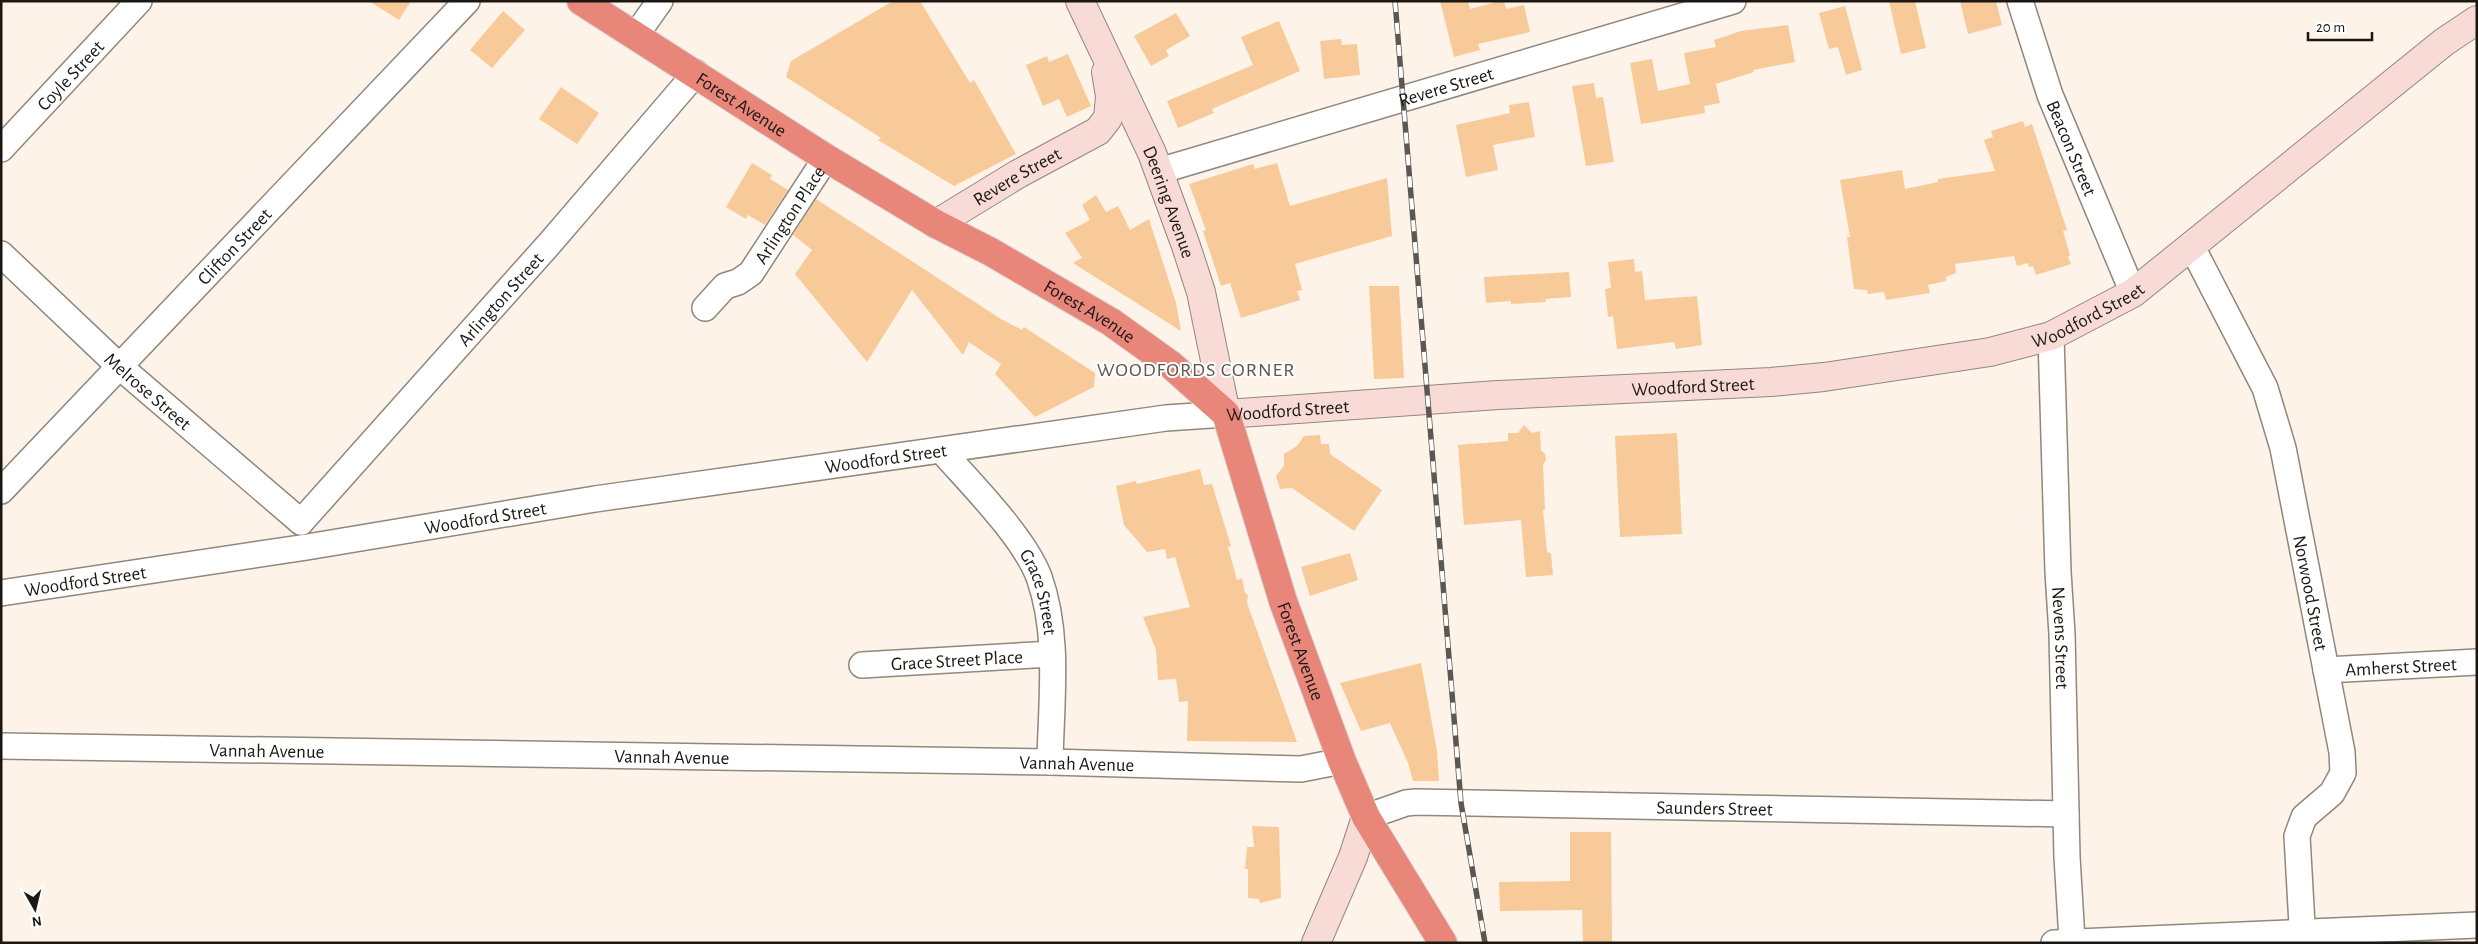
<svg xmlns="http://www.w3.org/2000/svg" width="2478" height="944" viewBox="0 0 2478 944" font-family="'Alegreya Sans',sans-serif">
<rect width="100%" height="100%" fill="#fef3e9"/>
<path fill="#f9ca99" d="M 369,1 L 411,1 L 399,20 Z
M 893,1 L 920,1 L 970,83 L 974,80 L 1016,154 L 954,186 L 878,140 L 881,138 L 786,77 L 791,61 Z
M 1440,1 L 1468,1 L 1470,9 L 1500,1 L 1504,1 L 1506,9 L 1524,5 L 1530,32 L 1478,44 L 1480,50 L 1454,57 Z
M 1889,1 L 1915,1 L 1926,48 L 1901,54 Z
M 1960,1 L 1996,1 L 2002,25 L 1968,34 Z
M 1845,6 L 1862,70 L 1846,75 L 1838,47 L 1829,49 L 1819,13 Z
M 503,11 L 525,30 L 492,68 L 470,50 Z
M 1176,13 L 1190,36 L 1166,50 L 1169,56 L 1151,66 L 1134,36 Z
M 1279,21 L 1300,71 L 1212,109 L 1214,113 L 1178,128 L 1167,101 L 1253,65 L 1241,37 Z
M 1788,25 L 1795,62 L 1753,70 L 1754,72 L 1716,84 L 1720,103 L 1704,106 L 1705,113 L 1641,124 L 1630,63 L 1652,59 L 1658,91 L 1690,84 L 1684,53 L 1716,47 L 1714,40 L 1741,31 Z
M 1341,39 L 1342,45 L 1357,44 L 1360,75 L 1324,79 L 1320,41 Z
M 1068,54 L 1091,106 L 1067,117 L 1059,99 L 1043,106 L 1026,65 L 1047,56 L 1049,62 Z
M 1594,83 L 1596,98 L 1603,97 L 1614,162 L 1586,166 L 1572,86 Z
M 561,87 L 599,113 L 577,144 L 539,119 Z
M 1529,102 L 1535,137 L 1493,145 L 1498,170 L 1466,177 L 1456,125 L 1510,113 L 1509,105 Z
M 2023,121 L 2025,127 L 2032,124 L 2067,230 L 2063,231 L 2070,255 L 2068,257 L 2071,264 L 2036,275 L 2033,266 L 2029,267 L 2028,263 L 2017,266 L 2014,256 L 1955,264 L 1956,273 L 1946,277 L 1946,281 L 1928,285 L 1930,293 L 1886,300 L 1884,292 L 1868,294 L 1867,290 L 1854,289 L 1847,237 L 1850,237 L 1840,180 L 1902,170 L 1905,189 L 1938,182 L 1938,179 L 1995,171 L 1984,140 L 1993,137 L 1991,131 Z
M 752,163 L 772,175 L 770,179 L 788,190 L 765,225 L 748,215 L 746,219 L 726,207 Z
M 1277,163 L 1290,206 L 1387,178 L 1392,236 L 1295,264 L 1302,290 L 1297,291 L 1300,300 L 1241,318 L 1230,283 L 1221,286 L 1203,231 L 1206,230 L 1189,184 L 1253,164 L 1255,169 Z
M 1096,195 L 1106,212 L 1118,206 L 1130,230 L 1149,219 L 1176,303 L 1181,331 L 1073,263 L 1082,258 L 1065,233 L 1090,220 L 1082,205 Z
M 816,199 L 1001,319 L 1022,330 L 1024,327 L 1095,373 L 1094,387 L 1035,417 L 995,374 L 1001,364 L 969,342 L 963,355 L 912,290 L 867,362 L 795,274 L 812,250 L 793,235 Z
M 1634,259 L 1635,272 L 1642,271 L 1645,300 L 1697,296 L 1702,345 L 1676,349 L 1674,342 L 1617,349 L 1613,316 L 1608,317 L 1605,289 L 1611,288 L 1608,262 Z
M 1569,272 L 1571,297 L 1545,299 L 1546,302 L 1511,304 L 1511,301 L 1486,303 L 1484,277 Z
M 1369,286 L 1399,286 L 1404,378 L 1374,379 Z
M 1524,425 L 1532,433 L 1540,431 L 1541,450 L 1545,454 L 1546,460 L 1543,464 L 1545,510 L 1543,510 L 1547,552 L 1551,553 L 1553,575 L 1526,577 L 1521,520 L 1464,525 L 1458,445 L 1508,441 L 1508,433 L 1518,433 Z
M 1677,433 L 1682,534 L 1620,537 L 1615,436 Z
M 1320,435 L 1321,444 L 1329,444 L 1330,454 L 1382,490 L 1354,531 L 1292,488 L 1280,489 L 1276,476 L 1284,466 L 1284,454 L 1297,446 L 1304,436 Z
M 1200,469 L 1204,485 L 1212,484 L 1231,546 L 1228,547 L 1237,580 L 1242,578 L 1245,593 L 1248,595 L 1247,603 L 1297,742 L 1187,741 L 1188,701 L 1179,702 L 1176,679 L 1158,680 L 1156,650 L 1143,617 L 1190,607 L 1175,557 L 1167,559 L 1165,549 L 1147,552 L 1124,525 L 1116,486 L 1136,481 L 1137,484 Z
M 1350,553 L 1358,580 L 1310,596 L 1301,567 Z
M 1421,663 L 1437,751 L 1439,781 L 1413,781 L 1408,763 L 1390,723 L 1361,731 L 1340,683 Z
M 1252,826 L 1279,827 L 1281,898 L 1260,903 L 1259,899 L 1248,898 L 1248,869 L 1245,869 L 1247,847 L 1254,847 Z
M 1570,832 L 1611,832 L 1612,943 L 1583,943 L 1582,910 L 1500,911 L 1499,882 L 1570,881 Z"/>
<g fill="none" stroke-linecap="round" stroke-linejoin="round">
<g stroke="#90877d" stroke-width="28">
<g id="street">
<path id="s1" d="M 2020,1 L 2050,95 L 2133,293"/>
<path d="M 636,35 L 660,1"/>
<path id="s2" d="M 1,149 L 139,1"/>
<path id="s3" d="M 1159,171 L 1733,1"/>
<path id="s4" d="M 2192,247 L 2265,388 L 2283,448 L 2342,752 L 2343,773 L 2332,793 L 2304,817 L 2297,836 L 2303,943"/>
<path id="s5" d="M 1,254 L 119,366 L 301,522"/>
<path id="s6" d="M 705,308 L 725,286 L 738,282 L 751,273 L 826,158"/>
<path id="s7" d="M 2051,336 L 2058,572 L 2062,634 L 2067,857 L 2072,940"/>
<path id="s8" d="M 942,451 C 971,484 1024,537 1039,577 C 1060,636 1051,701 1050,762"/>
<path id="s9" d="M 1,491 L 467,1"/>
<path id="s10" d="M 301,522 L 550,243 L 696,73"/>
<path id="s11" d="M 1,593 L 307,547 L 595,499 L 1166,418 L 1226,414"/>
<path id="s12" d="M 862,665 L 1052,654"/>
<path id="s13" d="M 2326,670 L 2477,662"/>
<path id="s14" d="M 1,746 L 1050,762 L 1301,769 L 1342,761"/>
<path id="s15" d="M 1366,817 L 1406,803 L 1416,802 L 2066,814"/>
<path d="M 2054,943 L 2477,925"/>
</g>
</g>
<g stroke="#90877d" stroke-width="30">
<g id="secondary">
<path id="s16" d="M 1080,1 L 1152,153 L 1186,246 L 1201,292 L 1226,414 L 1498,395 L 1771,382 L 1824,377 L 1990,352 L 2051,336 L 2133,293 L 2444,42 L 2477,20"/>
<path id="s17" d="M 936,224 L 1018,174 L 1098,131 L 1108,118 L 1110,96 L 1106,72"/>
<path d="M 1316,943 L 1353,857 L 1366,817"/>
</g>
</g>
<g stroke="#d6d5d5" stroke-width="30">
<g id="highway">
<path id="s18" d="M 581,1 L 826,158 L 936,224 L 991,252 L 1111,322 L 1171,365 L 1226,414 L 1283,601 L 1342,761 L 1366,817 L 1443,943"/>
</g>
</g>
<use href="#street" stroke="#fff" stroke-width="25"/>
<use href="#secondary" stroke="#f8dbd7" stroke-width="28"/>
<use href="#highway" stroke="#e8867a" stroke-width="28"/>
<g stroke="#5d5752" stroke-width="5.5">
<path id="rail" d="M 1395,1 L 1461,803 L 1485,943"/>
</g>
<use href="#rail" stroke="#fff" stroke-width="4" stroke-dasharray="11" stroke-linecap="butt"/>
</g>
<g text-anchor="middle" stroke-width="4" stroke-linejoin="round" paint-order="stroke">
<g font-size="19" fill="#1b1814" stroke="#fff">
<text dy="7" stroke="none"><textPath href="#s2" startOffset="101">Coyle Street</textPath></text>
<text dy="7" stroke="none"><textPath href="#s3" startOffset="299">Revere Street</textPath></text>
<text dy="7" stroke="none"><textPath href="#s18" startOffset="191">Forest Avenue</textPath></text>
<text dy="7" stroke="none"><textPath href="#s1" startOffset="156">Beacon Street</textPath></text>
<text dy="7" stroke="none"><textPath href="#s17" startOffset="94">Revere Street</textPath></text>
<text dy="7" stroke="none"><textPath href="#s16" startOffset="220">Deering Avenue</textPath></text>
<text dy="7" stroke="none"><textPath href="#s6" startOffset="129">Arlington Place</textPath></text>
<text dy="7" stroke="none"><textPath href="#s9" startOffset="338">Clifton Street</textPath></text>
<text dy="7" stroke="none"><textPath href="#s10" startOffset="299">Arlington Street</textPath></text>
<text dy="7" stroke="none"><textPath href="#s18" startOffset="596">Forest Avenue</textPath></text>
<text dy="7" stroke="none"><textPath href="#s16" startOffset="1312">Woodford Street</textPath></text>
<text dy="7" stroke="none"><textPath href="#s16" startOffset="908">Woodford Street</textPath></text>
<text dy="7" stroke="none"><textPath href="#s5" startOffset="201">Melrose Street</textPath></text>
<text dy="7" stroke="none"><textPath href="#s16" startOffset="502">Woodford Street</textPath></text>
<text dy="7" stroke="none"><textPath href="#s11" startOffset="895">Woodford Street</textPath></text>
<text dy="7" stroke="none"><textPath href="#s11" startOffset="490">Woodford Street</textPath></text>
<text dy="7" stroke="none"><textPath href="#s11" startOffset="85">Woodford Street</textPath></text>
<text dy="7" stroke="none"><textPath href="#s8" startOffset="174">Grace Street</textPath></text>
<text dy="7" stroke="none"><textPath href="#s4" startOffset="369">Norwood Street</textPath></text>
<text dy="7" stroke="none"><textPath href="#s7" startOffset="302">Nevens Street</textPath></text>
<text dy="7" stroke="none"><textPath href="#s18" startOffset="1016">Forest Avenue</textPath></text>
<text dy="7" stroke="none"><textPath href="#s12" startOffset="95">Grace Street Place</textPath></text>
<text dy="7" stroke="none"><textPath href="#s13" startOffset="75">Amherst Street</textPath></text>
<text dy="7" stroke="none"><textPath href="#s14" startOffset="266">Vannah Avenue</textPath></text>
<text dy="7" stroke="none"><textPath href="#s14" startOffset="671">Vannah Avenue</textPath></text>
<text dy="7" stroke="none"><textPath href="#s14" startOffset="1076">Vannah Avenue</textPath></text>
<text dy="7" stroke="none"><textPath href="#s15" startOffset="351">Saunders Street</textPath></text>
</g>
<g font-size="20" letter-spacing="1" fill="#5f564d" stroke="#fff">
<text x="1196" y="376">WOODFORDS CORNER</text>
</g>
</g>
<rect width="2478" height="944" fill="none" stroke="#1b1814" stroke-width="5"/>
<g transform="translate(35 909) rotate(172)" stroke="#ffffff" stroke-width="4" paint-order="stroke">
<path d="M0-4L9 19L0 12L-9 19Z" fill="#1b1814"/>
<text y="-8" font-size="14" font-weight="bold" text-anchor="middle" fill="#1b1814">N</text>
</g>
<path d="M2308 32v8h64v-8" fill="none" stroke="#1b1814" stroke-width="2.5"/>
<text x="2316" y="32" font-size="15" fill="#1b1814" stroke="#ffffff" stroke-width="4" paint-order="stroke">20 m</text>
</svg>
